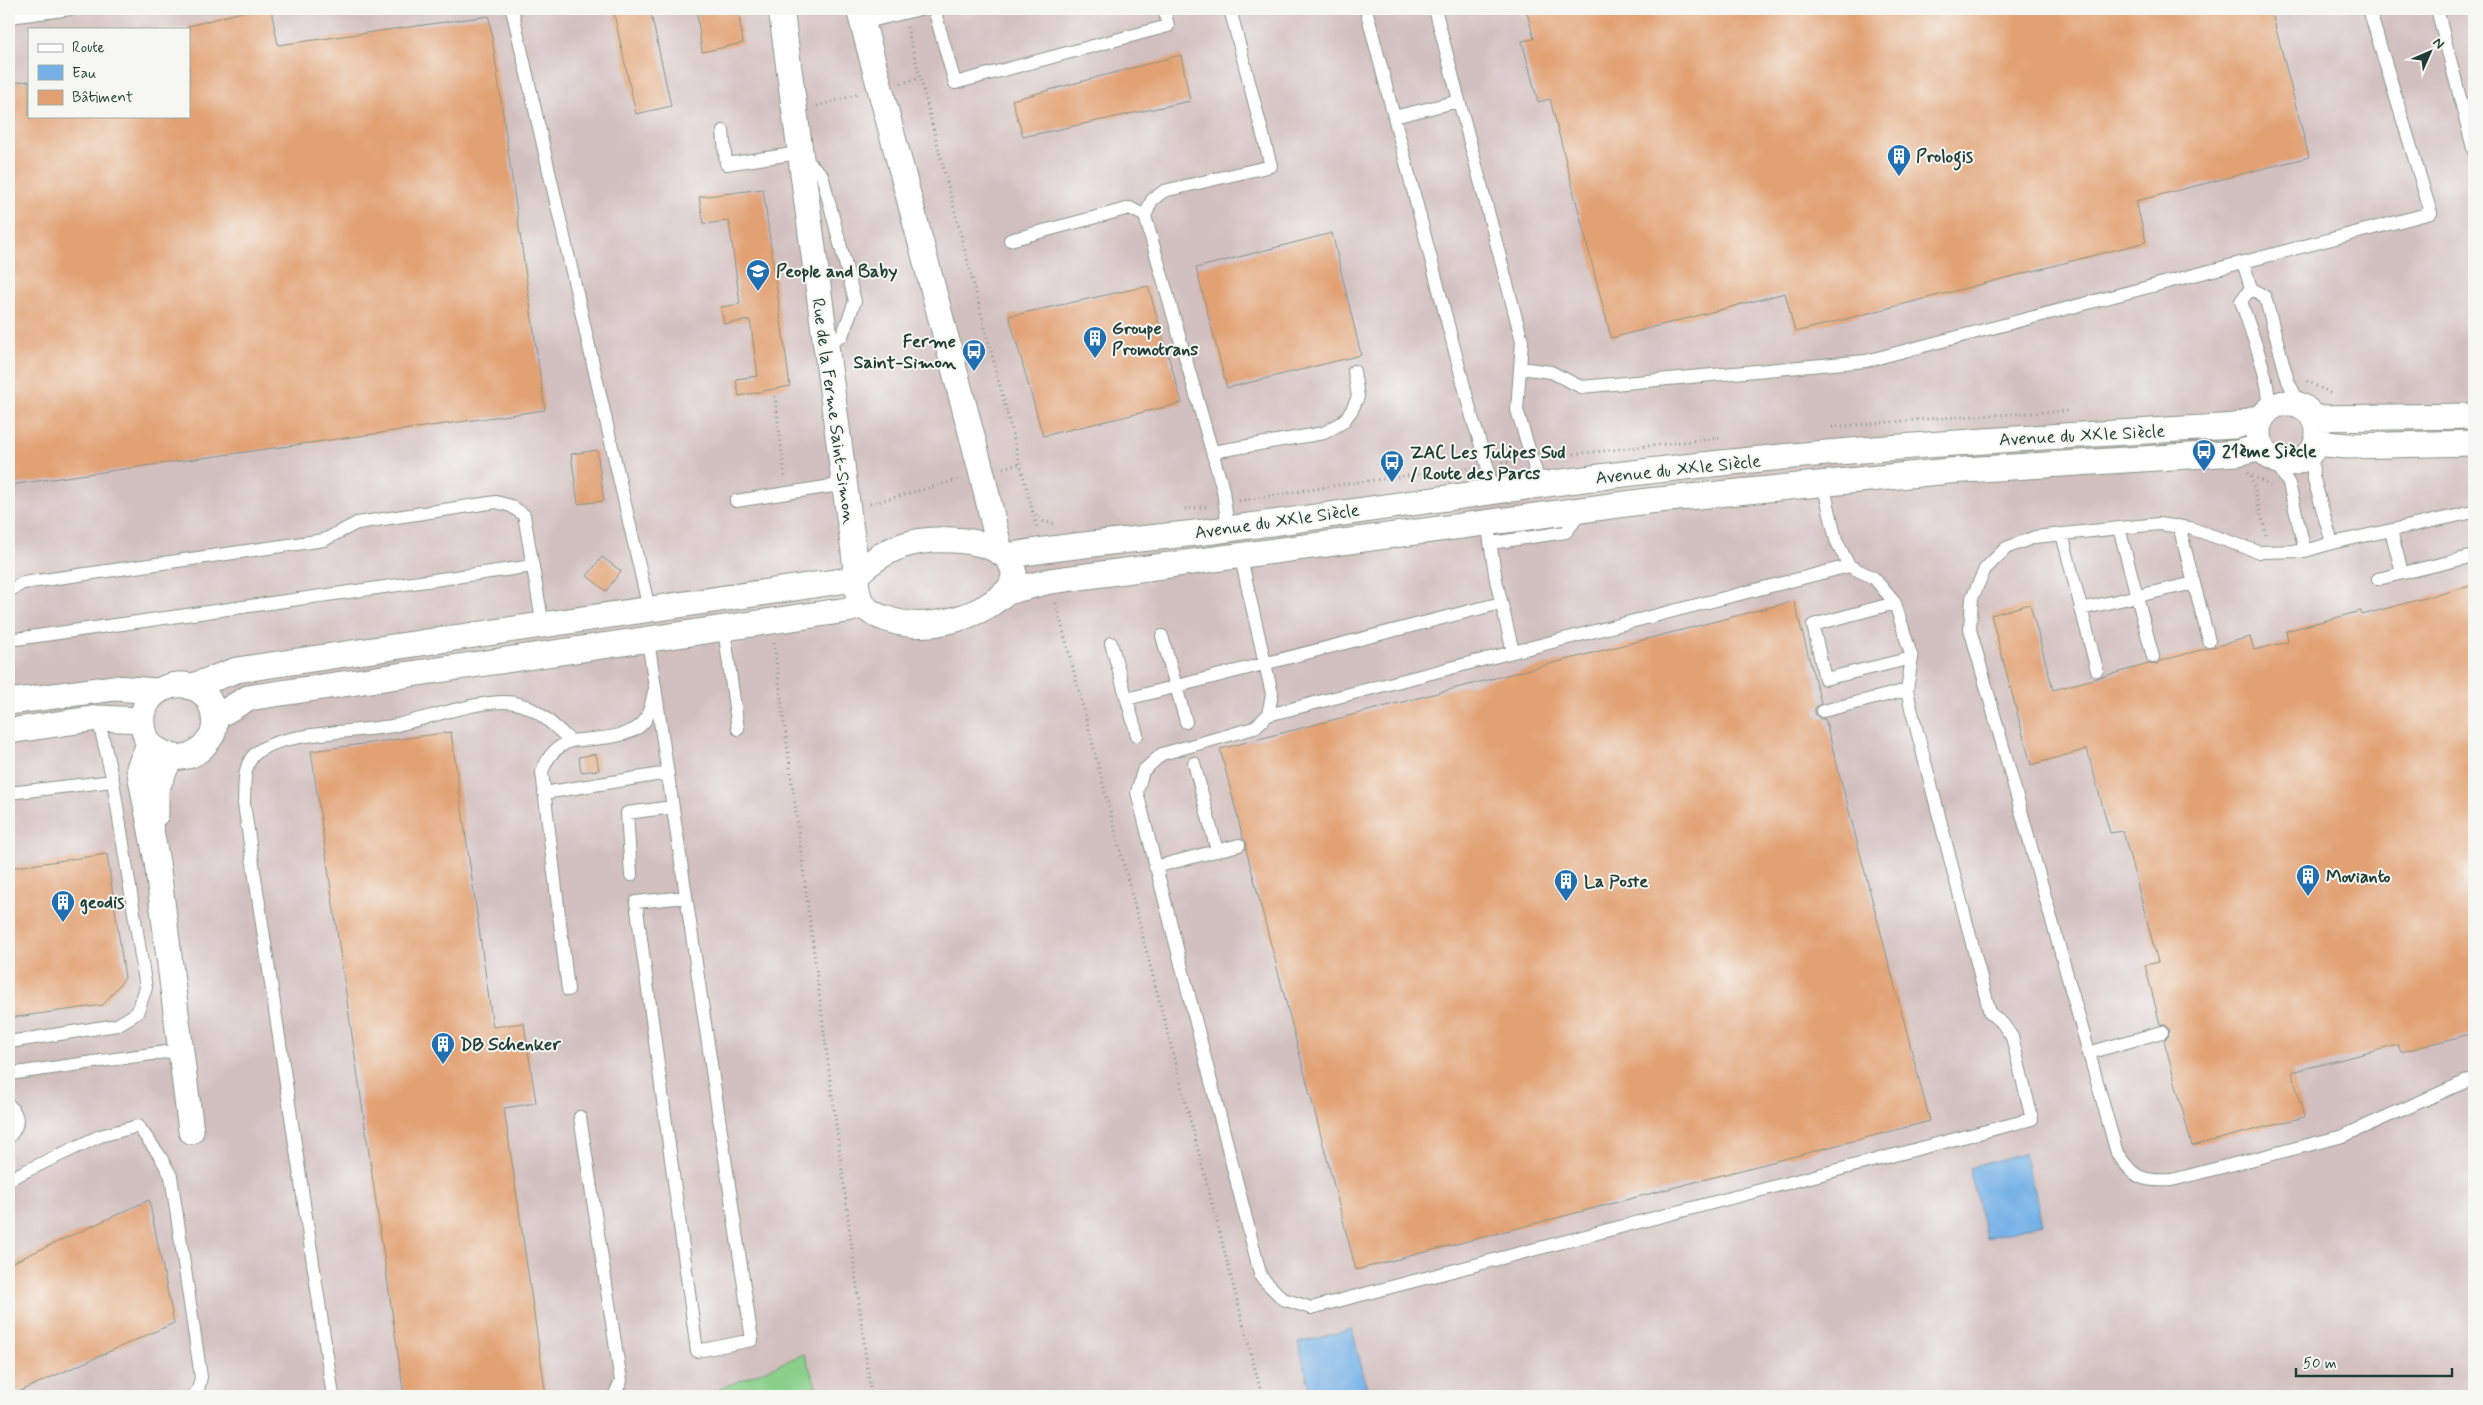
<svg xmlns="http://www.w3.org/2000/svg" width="2483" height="1405" viewBox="0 0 2483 1405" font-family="Mynerve,sans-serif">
<rect width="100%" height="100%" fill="#f6f6f2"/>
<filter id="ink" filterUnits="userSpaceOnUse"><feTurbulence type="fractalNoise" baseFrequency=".02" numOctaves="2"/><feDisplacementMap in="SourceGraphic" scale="10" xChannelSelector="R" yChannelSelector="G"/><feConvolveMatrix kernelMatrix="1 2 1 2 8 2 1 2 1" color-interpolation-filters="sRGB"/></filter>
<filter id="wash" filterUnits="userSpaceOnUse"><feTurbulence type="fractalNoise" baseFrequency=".0096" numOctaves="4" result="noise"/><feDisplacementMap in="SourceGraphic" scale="20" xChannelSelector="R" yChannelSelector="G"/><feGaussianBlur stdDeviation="1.12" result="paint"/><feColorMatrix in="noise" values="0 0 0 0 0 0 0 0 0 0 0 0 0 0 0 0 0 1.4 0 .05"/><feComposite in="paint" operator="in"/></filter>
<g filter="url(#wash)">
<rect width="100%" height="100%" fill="#f0eddc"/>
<path fill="#d2bfc0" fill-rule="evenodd" d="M 9,9 L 2474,9 L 2474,1396 L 9,1396 ZM 29,29 L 189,29 L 189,116 L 29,116 Z"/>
<path fill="#8ad08b" stroke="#548660" d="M 804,1354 L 820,1396 L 703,1396 Z"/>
<path fill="#75b1e7" stroke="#4a778e" d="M 2024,1153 L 2043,1223 L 1987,1238 L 1969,1168 Z
M 1352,1329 L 1369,1396 L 1312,1396 L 1298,1343 Z"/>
<g id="blocks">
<path fill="#e2a173" d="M 253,9 L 271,9 L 278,45 L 489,16 L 545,410 L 9,485 L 9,83 L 29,81 L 29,116 L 189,116 L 189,26 Z
M 613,9 L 650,9 L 671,106 L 636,114 Z
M 701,9 L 738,9 L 743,43 L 702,52 L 697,14 L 701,13 Z
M 1526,9 L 2271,9 L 2309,157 L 2136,201 L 2146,242 L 1795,332 L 1785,293 L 1611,338 L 1550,99 L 1538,102 L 1522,41 L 1534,39 Z
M 1181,55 L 1190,101 L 1023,137 L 1012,100 Z
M 763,189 L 790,386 L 739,396 L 736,379 L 758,376 L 750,320 L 724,324 L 721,307 L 740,304 L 729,221 L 704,224 L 699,197 Z
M 1332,233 L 1361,355 L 1227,388 L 1196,268 Z
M 1148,286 L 1182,403 L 1043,436 L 1009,316 Z
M 597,450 L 604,501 L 578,504 L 571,454 Z
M 602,557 L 621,571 L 606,591 L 587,576 Z
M 2474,585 L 2474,1033 L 2401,1052 L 2398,1045 L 2292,1072 L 2304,1117 L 2192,1146 L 2164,1040 L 2168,1037 L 2170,1030 L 2167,1026 L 2160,1024 L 2145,965 L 2158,962 L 2123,831 L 2110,833 L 2087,749 L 2031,765 L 1991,615 L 2030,604 L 2053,690 L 2149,664 L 2156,665 L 2160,661 L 2250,637 L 2254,650 L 2288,642 L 2286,631 L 2361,611 L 2362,615 Z
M 1794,601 L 1821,703 L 1815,708 L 1815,713 L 1820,719 L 1825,719 L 1930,1121 L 1356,1270 L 1246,849 L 1247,843 L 1243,838 L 1220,749 Z
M 451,732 L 493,1027 L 524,1023 L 536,1103 L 504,1108 L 546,1396 L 404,1396 L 311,751 Z
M 596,754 L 599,770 L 581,772 L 579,757 Z
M 107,854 L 125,978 L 103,1005 L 9,1018 L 9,868 Z
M 149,1200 L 174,1323 L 9,1396 L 9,1264 Z"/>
</g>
</g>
<g filter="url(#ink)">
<use href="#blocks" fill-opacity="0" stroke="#889588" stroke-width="1"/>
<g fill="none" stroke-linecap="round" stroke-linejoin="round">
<g stroke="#889588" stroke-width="14">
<path id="lane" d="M 512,9 L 649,609
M 934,9 L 955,83 L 1168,26 L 1164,9
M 1366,9 L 1472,417 L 1487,465 L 1492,491
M 1435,9 L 1522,341 L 1517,410 L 1540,485
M 2437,9 L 2474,152
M 9,17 L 71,9
M 862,23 L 920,9
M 1394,117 L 1459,101
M 723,131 L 726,164 L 799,153 L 822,175 L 855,301 L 842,336 L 825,345
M 1010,240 L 1130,208 L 1145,216
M 2243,262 L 2251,288 L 2265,297 L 2288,381 L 2300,405
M 2251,288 L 2241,301 C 2251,333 2270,376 2269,409
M 1520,368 L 1551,372 L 1581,387 L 1866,361 L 2431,213 L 2369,9
M 2312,450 L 2313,476 L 2332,543 L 2474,512
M 1212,452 L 1324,433 L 1343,422 L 1352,410 L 1358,397 L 1354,371
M 2274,459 L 2289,484 L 2305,551 L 2259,552 L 2190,528 L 2158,524 L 2035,537 L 2006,548 L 1985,569 L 1972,598 L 1970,629 L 2117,1153 C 2134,1178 2142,1182 2172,1180 L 2343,1136 L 2474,1078
M 736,501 L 845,484
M 1487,522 L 1496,580 L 1513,652 L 1849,566
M 2179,526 L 2209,641
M 2119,528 L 2153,657
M 1228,529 L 1223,490 L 1145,216 L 1152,200 L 1164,191 L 1271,166 L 1230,9
M 2391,531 L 2402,572
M 2062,534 L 2097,670
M 1491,543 L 1566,532 L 1582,511
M 2305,551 L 2332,543
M 1240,554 L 1272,694 L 1268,715 L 1254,728 L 1162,754 L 1143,771 L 1137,792 L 1261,1277 L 1283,1299 L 1311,1308 L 2032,1119 L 2012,1037 L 2003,1024 L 1990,1013 L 1910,704 L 1907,690 L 1912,658 L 1895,603 L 1874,578 L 1849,566 L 1836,540 L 1823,483
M 2378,579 L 2474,556
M 9,591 L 23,583 L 324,540 L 357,523 L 496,502 L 511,506 L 524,515 L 543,626
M 1895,603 L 1813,625 L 1825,679 L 1912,658
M 2081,609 L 2194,583
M 724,629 L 738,729
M 1162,636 L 1186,722
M 9,640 L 533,566
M 648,640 L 752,1340 L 697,1351 L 636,902 L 686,897
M 1111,643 L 1137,735
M 1127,699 L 1501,603
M 1823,711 L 1907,690
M 1268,715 L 1513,652
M 98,718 L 113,781
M 1194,763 L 1217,851
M 9,793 L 113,781 L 146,988 L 137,1013 L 117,1025 L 9,1042
M 544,793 L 668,773
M 1155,867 L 1239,845
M 631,875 L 627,813 L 673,807
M 568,990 L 542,772 C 548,755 556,747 571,741
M 2088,1053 L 2162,1032
M 9,1074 L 180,1050
M 9,1105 C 20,1116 19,1126 9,1137
M 580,1117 L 621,1381 L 614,1396
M 9,1179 L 100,1136 L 138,1126 L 160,1156 L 171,1176 L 201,1377 L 198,1390 L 193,1396
M 333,1396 L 244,804 C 245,787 242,766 255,754 C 278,732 359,732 392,726 C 423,720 486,697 515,703 C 537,707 555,727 571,741 C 593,738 633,740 646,719 C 650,711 652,700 654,692"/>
</g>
<g stroke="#889588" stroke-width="27">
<path id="street" d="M 781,9 L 848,510 C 851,531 855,553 856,574 C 856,582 857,592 860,600 C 864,609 875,615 884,618 C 922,633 975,620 1005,593 C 1011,589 1014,580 1014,573 C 1011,547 974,541 953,540 C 912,538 886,547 856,575
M 859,9 L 982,474 L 1000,551
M2258 433a30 30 0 1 1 60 0a30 30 0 1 1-60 0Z
M 2314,418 L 2474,416
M 2316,443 L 2347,446 L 2474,443
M 1006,556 C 1079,543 1154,539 1228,529 C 1366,511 1503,488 1641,472 C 1839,448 2038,437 2236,426 L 2263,416
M 1007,592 L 1050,581 L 1648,501 L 1949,471 L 2237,453 L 2262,447
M 190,687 L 237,670 L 855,579
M 9,702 L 114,688 L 157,691
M 214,718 L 248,698 L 847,610 L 864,605
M 9,731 L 98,718 L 142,720
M 149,744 C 171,762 193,763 210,738 C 215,732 215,723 214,716 C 207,662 119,683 149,744 L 139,768 L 157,862 L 191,1131
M 156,814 L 156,789 L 171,756"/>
</g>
<path stroke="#889588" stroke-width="3" stroke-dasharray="1 4" stroke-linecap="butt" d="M 907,27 L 1037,529
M 901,83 L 920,78
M 817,106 L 859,94
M 2307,381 L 2332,394
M 775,396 L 785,477
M 1832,427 L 1938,418 L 2068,411
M 1549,457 L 1719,438
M 1502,463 L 1515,462
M 1003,468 L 1019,464
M 2248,473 L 2270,486
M 2251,476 L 2266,535
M 1239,501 L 1351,483 L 1471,468
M 870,504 L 961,479
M 1185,509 L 1209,506
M 1032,511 L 1044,522 L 1057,524
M 1056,603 L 1262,1396
M 774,643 L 871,1396"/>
<use href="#lane" stroke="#fff" stroke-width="12"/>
<use href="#street" stroke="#fff" stroke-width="25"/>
</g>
</g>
<defs>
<g id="building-pin" transform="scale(1.25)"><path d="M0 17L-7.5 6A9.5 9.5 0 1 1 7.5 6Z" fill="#1f6fb2" stroke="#f6f6f2"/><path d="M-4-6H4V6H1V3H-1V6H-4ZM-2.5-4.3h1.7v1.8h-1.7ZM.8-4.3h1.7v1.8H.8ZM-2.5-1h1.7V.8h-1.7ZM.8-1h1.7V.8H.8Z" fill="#fff"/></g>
<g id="school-pin" transform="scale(1.25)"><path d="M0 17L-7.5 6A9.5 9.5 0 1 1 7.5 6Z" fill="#1f6fb2" stroke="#f6f6f2"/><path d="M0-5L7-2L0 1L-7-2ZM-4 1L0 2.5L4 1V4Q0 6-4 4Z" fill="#fff"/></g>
<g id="bus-pin" transform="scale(1.25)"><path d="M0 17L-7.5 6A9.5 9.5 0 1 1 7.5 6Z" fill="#1f6fb2" stroke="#f6f6f2"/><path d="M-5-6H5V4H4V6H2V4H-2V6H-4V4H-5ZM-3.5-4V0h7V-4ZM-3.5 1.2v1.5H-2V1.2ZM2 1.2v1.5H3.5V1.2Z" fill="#fff"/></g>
</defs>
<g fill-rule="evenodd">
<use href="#building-pin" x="1899" y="156"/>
<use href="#school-pin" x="758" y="271"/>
<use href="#building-pin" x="1095" y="338"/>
<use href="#bus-pin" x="974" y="351"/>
<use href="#bus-pin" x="2204" y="451"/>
<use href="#bus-pin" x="1392" y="462"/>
<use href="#building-pin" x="2308" y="876"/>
<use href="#building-pin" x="1566" y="881"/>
<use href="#building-pin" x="63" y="902"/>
<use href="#building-pin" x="443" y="1044"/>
</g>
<g text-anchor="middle" stroke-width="4" stroke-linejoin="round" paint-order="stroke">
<g font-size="18" font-weight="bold" fill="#1f3d34" stroke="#f6f6f2" text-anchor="start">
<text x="1916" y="162">Prologis</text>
<text x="776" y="277">People and Baby</text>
<text x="1112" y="334">Groupe<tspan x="1112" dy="21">Promotrans</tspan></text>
<text x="956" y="347" text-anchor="end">Ferme<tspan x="956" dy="21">Saint-Simon</tspan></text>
<text x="2222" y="457">21ème Siècle</text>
<text x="1410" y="458">ZAC Les Tulipes Sud<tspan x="1410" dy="21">/ Route des Parcs</tspan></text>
<text x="2326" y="882">Movianto</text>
<text x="1584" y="887">La Poste</text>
<text x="80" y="908">geodis</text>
<text x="460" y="1050">DB Schenker</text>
</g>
<g font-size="18" fill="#1f3d34" stroke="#f6f6f2">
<text transform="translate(834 411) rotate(82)" y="6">Rue de la Ferme Saint-Simon</text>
<text transform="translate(2082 435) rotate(-3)" y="6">Avenue du XXIe Siècle</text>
<text transform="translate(1678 469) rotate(-6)" y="6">Avenue du XXIe Siècle</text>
<text transform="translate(1277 521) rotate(-8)" y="6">Avenue du XXIe Siècle</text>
</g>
</g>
<rect width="2483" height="1405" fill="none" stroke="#f6f6f2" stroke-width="30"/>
<rect x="28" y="28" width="162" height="90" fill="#f6f6f2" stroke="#a0aca6"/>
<rect x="38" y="44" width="25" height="8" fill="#ffffff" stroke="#a0aca6"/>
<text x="72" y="52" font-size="15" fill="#1f3d34">Route</text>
<rect x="38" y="65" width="25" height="15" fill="#75b1e7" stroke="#a0aca6"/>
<text x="72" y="78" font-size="15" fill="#1f3d34">Eau</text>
<rect x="38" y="90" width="25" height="15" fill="#e2a173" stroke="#a0aca6"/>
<text x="72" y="102" font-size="15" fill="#1f3d34">Bâtiment</text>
<g transform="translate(2430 52) rotate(45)" stroke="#f6f6f2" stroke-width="4" paint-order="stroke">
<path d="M0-4L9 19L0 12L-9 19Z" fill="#1f3d34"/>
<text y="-8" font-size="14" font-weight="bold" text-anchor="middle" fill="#1f3d34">N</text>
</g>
<path d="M2296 1368v8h156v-8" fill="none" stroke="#1f3d34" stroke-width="2.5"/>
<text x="2303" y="1368" font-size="15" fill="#1f3d34" stroke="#f6f6f2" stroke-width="4" paint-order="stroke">50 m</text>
</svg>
